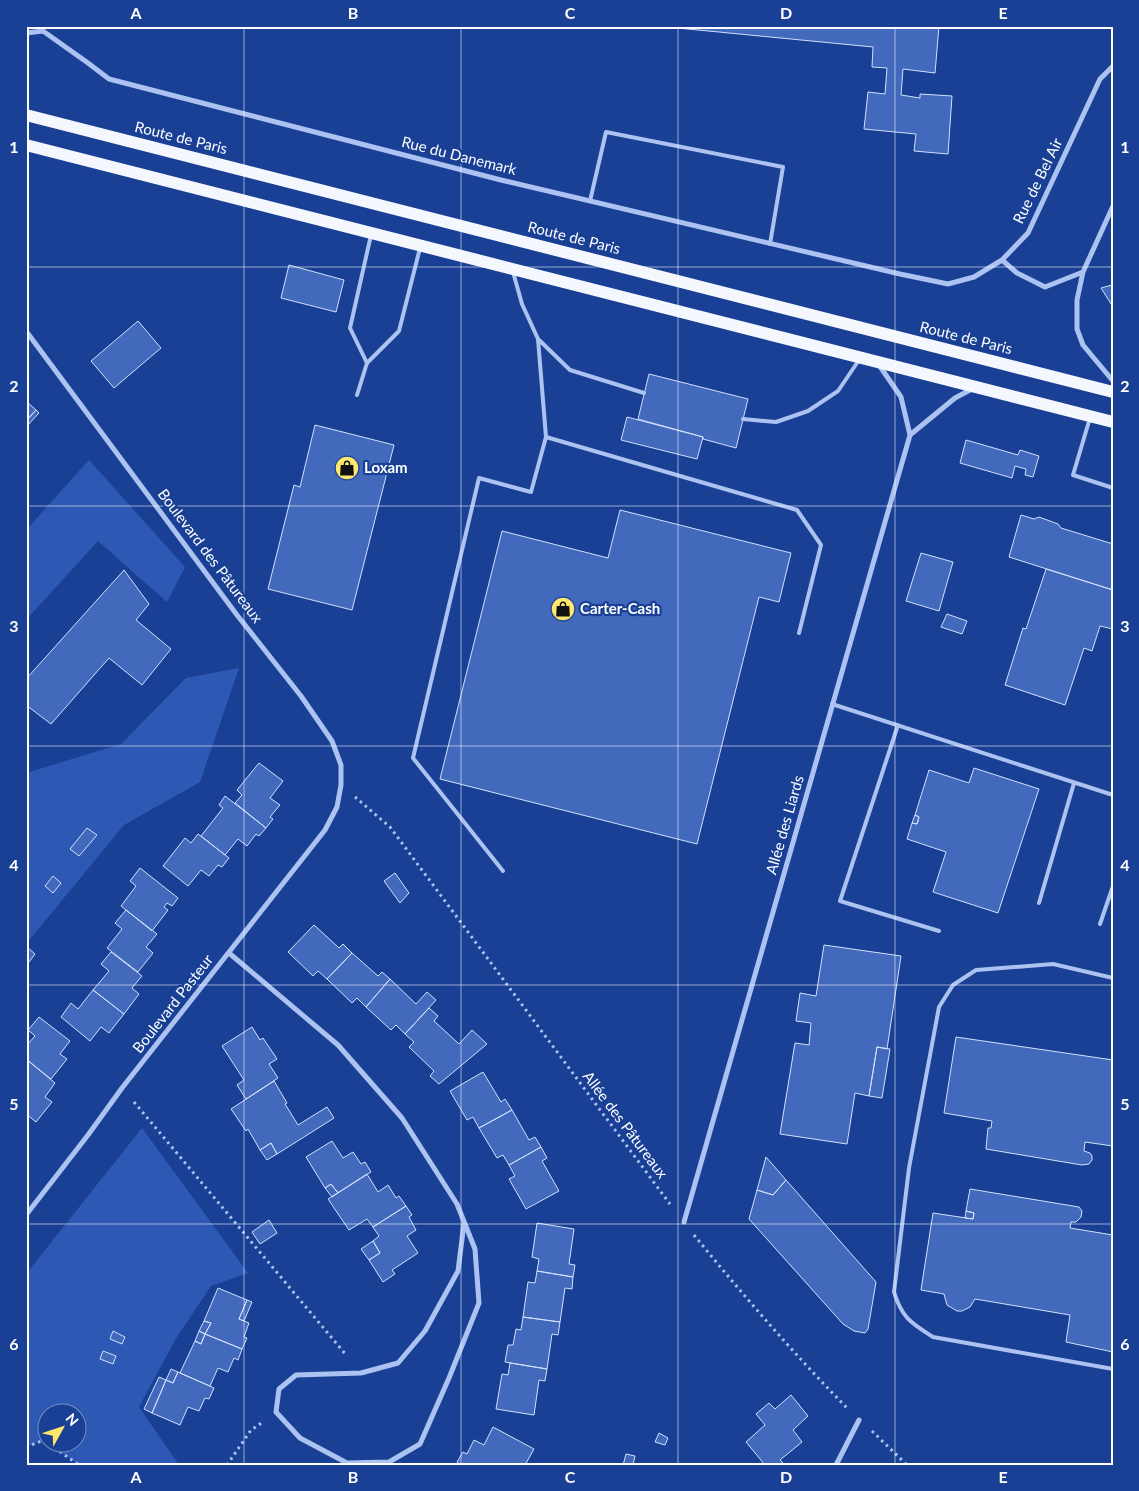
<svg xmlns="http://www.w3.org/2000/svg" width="1139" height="1491" viewBox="0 0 1139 1491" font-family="Lato,sans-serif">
<rect width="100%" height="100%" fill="#194095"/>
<path fill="#2d59b4" d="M 89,460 L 185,567 L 167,602 L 98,541 L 26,620 L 26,530 Z
M 239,668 L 200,782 L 124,825 L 26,944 L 26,773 L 121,744 L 186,678 Z
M 142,1128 L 248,1273 L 211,1286 L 175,1340 L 139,1407 L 179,1465 L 79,1465 L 49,1444 L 78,1444 L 78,1414 L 48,1414 L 47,1442 L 44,1440 L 26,1447 L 26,1274 Z"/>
<path fill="#4269bc" stroke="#d3e0fb" d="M 657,26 L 939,26 L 935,73 L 903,69 L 901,95 L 920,98 L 920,94 L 952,96 L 948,154 L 914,151 L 916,134 L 864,129 L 868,92 L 885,94 L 887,68 L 872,67 L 873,47 Z
M 289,265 L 344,280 L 336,312 L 281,298 Z
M 1112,285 L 1113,284 L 1113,307 L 1101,288 Z
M 138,321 L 161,348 L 114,388 L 91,361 Z
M 649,374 L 748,399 L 736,448 L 703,439 L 703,437 L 638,419 Z
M 26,401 L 36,410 L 26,421 Z
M 36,410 L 39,413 L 26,427 L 26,421 Z
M 627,417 L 703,437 L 697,459 L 621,440 Z
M 315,425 L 394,445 L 352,610 L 268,589 L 294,485 L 300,487 Z
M 966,440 L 1018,455 L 1020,450 L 1039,456 L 1033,477 L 1025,475 L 1026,469 L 1015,466 L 1012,478 L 960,463 Z
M 620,510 L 791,553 L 779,602 L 759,597 L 697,844 L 440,779 L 502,531 L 608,558 Z
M 1021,515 L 1034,519 L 1039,517 L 1058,524 L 1061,528 L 1113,544 L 1113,590 L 1009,557 Z
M 921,553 L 953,562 L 939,611 L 906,601 Z
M 1046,569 L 1113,590 L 1113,629 L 1100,626 L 1092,651 L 1084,648 L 1065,705 L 1005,685 L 1023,628 L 1026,629 Z
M 124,570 L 149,604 L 136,620 L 171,649 L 142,685 L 109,658 L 51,724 L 26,705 L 26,679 Z
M 947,614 L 967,621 L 962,634 L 941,627 Z
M 259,763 L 283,781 L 270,798 L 280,805 L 270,817 L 273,819 L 266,828 L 235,803 L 242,795 L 237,790 Z
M 974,768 L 1039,789 L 998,913 L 933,892 L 946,852 L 907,839 L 912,823 L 917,824 L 919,817 L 915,815 L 929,770 L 969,783 Z
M 225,796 L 266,828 L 259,836 L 256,834 L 247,846 L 238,839 L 225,855 L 201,836 L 223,808 L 219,805 Z
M 915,815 L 919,817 L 917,824 L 912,823 Z
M 87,828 L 97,835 L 79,856 L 70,849 Z
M 198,834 L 229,858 L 222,867 L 218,865 L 209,876 L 201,870 L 188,886 L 163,866 L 185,838 L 191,843 Z
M 140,868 L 178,898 L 172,906 L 167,903 L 164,907 L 168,910 L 152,931 L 121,906 L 136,886 L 130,881 Z
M 395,873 L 409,893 L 400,903 L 384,881 Z
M 53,876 L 61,883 L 53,893 L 45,886 Z
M 126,910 L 157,934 L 146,947 L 153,953 L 138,972 L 107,948 L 122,929 L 115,923 Z
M 314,925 L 339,948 L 343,944 L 352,953 L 327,979 L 318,971 L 313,976 L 288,952 Z
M 824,945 L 901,956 L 887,1049 L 877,1047 L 869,1096 L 855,1093 L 847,1144 L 780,1134 L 795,1043 L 809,1045 L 811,1023 L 796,1021 L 800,993 L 816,996 Z
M 27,947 L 35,954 L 29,962 L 26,960 Z
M 111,952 L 142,976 L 132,988 L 139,994 L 124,1014 L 93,990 L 109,971 L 101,964 Z
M 352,953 L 378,976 L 382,972 L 390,979 L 366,1007 L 357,998 L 352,1003 L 327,979 Z
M 390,979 L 416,1004 L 427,992 L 436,1000 L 405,1034 L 396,1025 L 391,1030 L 366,1007 Z
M 93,990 L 124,1014 L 109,1033 L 101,1027 L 90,1041 L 61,1017 L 71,1003 L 78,1009 Z
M 429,1008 L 438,1016 L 434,1021 L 459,1044 L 472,1030 L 487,1044 L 439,1084 L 430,1076 L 434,1071 L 409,1047 L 414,1042 L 405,1034 Z
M 39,1017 L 70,1041 L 60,1054 L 67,1059 L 51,1079 L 26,1059 L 26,1046 L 35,1036 L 28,1030 Z
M 252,1027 L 260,1040 L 263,1038 L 277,1059 L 269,1064 L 278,1078 L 246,1099 L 237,1085 L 244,1080 L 222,1046 Z
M 956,1037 L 1113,1060 L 1113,1146 L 1085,1142 L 1084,1151 L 1090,1153 L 1092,1156 L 1092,1160 L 1089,1164 L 1082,1165 L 986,1149 L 988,1128 L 991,1128 L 992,1121 L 944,1113 Z
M 877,1047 L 890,1049 L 882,1098 L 869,1096 Z
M 26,1059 L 55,1083 L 45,1097 L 52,1102 L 36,1122 L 26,1114 Z
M 483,1072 L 501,1102 L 505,1099 L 512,1110 L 479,1128 L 473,1117 L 467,1120 L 450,1091 Z
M 274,1081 L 287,1103 L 285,1104 L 298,1125 L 327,1107 L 334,1118 L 277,1154 L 271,1143 L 260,1150 L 248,1129 L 246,1131 L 231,1109 Z
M 512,1110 L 529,1140 L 535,1137 L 541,1147 L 509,1165 L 503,1155 L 497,1158 L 479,1128 Z
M 332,1141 L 343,1158 L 353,1152 L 361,1164 L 365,1162 L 371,1172 L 338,1193 L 331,1184 L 325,1188 L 306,1157 Z
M 271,1143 L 277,1154 L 267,1160 L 260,1150 Z
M 541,1147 L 547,1158 L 542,1161 L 559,1191 L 526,1209 L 509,1179 L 515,1176 L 509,1165 Z
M 766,1157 L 786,1180 L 773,1195 L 757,1190 Z
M 367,1174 L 378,1192 L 388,1185 L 396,1198 L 399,1196 L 406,1206 L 373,1227 L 367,1219 L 349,1230 L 328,1199 Z
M 786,1180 L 876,1282 L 868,1329 L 865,1333 L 854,1331 L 843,1324 L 749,1219 L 757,1190 L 773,1195 Z
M 331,1184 L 338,1193 L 332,1197 L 325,1188 Z
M 970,1189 L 1079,1207 L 1082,1211 L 1081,1217 L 1076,1222 L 1071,1222 L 1070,1228 L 1113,1235 L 1113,1352 L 1066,1342 L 1070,1315 L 975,1299 L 970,1307 L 962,1311 L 957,1311 L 947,1305 L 944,1294 L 921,1290 L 933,1213 L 973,1219 L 974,1213 L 966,1211 Z
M 406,1206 L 412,1215 L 409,1217 L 416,1230 L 407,1236 L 418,1253 L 392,1270 L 395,1274 L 383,1282 L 369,1260 L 380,1253 L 373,1241 L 379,1236 L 373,1227 Z
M 966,1211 L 974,1213 L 973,1219 L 965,1218 Z
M 269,1220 L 277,1233 L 260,1244 L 252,1232 Z
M 537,1223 L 574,1229 L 569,1264 L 575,1265 L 573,1277 L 537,1271 L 539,1259 L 532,1257 Z
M 373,1241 L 380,1253 L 369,1260 L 361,1249 Z
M 537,1271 L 573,1277 L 572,1289 L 565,1288 L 560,1322 L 523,1317 L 528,1282 L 535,1283 Z
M 218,1288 L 247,1300 L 239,1319 L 249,1323 L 244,1337 L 247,1338 L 242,1349 L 205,1334 L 211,1323 L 204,1321 Z
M 247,1300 L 252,1302 L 244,1321 L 239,1319 Z
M 523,1317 L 560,1322 L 558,1335 L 552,1334 L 547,1369 L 505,1362 L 508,1345 L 513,1345 L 516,1329 L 521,1330 Z
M 204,1321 L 211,1323 L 205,1334 L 199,1331 Z
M 113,1331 L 125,1337 L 122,1344 L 110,1339 Z
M 199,1331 L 205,1334 L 201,1344 L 195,1341 Z
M 205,1334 L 242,1349 L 238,1360 L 234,1358 L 228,1372 L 218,1368 L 210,1386 L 180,1373 L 195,1341 L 201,1344 Z
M 103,1351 L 116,1356 L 113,1364 L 100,1359 Z
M 510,1363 L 547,1369 L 545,1381 L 539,1380 L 534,1415 L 496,1409 L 502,1374 L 508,1375 Z
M 171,1369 L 178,1372 L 173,1383 L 166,1380 Z
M 178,1372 L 214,1388 L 209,1399 L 205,1398 L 199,1411 L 188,1407 L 180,1425 L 152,1413 L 166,1380 L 173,1383 Z
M 159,1377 L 166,1380 L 152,1413 L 144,1409 Z
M 791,1395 L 808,1416 L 793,1430 L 802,1442 L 780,1460 L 785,1465 L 765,1465 L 746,1442 L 765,1425 L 756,1414 L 769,1403 L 775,1409 Z
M 493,1427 L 534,1449 L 525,1465 L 461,1465 L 457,1462 L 463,1452 L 467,1454 L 474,1440 L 484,1445 Z
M 659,1433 L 668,1438 L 665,1445 L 655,1442 Z
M 626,1454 L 635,1456 L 633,1465 L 623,1465 Z"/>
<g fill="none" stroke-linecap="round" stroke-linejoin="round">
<path stroke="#acc2f0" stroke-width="3" stroke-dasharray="2.5 4" stroke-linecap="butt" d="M 355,797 L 390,827 L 670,1204
M 134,1102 L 347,1356
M 694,1235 C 743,1295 793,1353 847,1408
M 872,1431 L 907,1465
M 49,1444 L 79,1465
M 26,1447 L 44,1440 L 48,1442
M 227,1465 L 251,1430 L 263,1422"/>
<path stroke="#acc2f0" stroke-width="4" d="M 590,201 L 606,132 L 783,167 L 770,244
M 371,235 L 350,328 L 367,363 L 399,331 L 420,248
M 513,272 L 522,304 L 538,339 L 570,370 L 644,393
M 357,395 L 367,363
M 1090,418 L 1073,475 L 1113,488
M 743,419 L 776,422 L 808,411 L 838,391 L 859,360
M 546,437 L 797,510 L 821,545 L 799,633
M 832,704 L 1113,795
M 898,725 L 840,901 L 939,931
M 503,871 L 413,758 L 479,478 L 531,492 L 546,437 L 538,339
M 1039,903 L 1074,783
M 1100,924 L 1113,886
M 1113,978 L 1053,964 L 976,970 L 953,985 L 939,1007 L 909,1168 L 894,1292 C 902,1318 911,1323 933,1337 L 1113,1369"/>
<path stroke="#acc2f0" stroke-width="5" d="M 26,33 L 43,31 L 88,63 L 109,79 L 501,180 L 900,274 L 948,284 L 974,277 L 1002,260 L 1028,233 L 1100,79 L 1113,66
M 1113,206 L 1083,272 L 1077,300 L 1077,329 L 1083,345 L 1113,381
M 1002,260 L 1017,273 L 1045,287 L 1083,272
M 26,331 L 237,615 L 301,696 L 332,741 L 341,765 L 341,785 L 337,807 L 325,830 L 122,1088 L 88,1135 L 26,1215
M 910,435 L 955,398 L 972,389
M 229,953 L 338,1045 L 402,1118 L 457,1204 L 475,1249 L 479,1303 L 449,1378 L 420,1444 L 389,1462 L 347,1463 L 300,1438 L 276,1412 L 279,1389 L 296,1375 L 361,1373 L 398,1363 L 425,1331 L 458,1271 L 464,1223
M 684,1222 L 910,435 L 901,397 L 879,365
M 836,1465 L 859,1420"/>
<path stroke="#f5f7ff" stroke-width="12" d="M 26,115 L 1113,392
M 26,145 L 1113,422"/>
</g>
<path fill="none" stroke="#fff" stroke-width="1" stroke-opacity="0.55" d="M 244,26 L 244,1465M 461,26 L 461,1465M 678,26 L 678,1465M 895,26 L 895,1465M 26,267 L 1113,267M 26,506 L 1113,506M 26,746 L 1113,746M 26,985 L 1113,985M 26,1224 L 1113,1224"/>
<defs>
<g id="shop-disc" transform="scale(1.25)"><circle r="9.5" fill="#ffe76b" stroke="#194095"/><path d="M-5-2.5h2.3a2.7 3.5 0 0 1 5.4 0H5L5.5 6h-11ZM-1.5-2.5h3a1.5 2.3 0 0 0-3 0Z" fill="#111"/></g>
</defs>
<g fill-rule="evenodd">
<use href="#shop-disc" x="347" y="468"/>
<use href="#shop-disc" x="563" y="609"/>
</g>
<g text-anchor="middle" stroke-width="4.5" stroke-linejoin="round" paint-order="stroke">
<g font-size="15" fill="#fff" stroke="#194095">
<text transform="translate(181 138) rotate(14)" y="5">Route de Paris</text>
<text transform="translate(459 156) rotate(14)" y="5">Rue du Danemark</text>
<text transform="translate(1038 181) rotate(-64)" y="5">Rue de Bel Air</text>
<text transform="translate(574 238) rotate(14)" y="5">Route de Paris</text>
<text transform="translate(966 338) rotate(14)" y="5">Route de Paris</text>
<text transform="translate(210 556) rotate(53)" y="5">Boulevard des Pâtureaux</text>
<text transform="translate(785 825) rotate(-74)" y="5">Allée des Liards</text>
<text transform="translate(173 1004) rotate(-52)" y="5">Boulevard Pasteur</text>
<text transform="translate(625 1125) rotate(53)" y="5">Allée des Pâtureaux</text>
</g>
<g font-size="15" font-weight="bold" fill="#fff" stroke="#194095" text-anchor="start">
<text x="364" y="473">Loxam</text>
<text x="580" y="614">Carter-Cash</text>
</g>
</g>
<rect width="1139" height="1491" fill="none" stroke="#194095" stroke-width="55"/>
<g transform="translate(62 1428) rotate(50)"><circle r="24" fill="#194095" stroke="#758cbf"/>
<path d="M0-4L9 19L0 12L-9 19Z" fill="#ffe76b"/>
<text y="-8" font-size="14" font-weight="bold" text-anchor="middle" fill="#ffffff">N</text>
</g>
<rect x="28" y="28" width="1084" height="1436" fill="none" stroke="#fff" stroke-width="2"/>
<g font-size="16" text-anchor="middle" font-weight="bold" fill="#fff">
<text x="136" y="19">A</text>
<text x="353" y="19">B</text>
<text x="570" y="19">C</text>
<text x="786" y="19">D</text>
<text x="1003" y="19">E</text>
<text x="14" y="153">1</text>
<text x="1125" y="153">1</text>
<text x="14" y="392">2</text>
<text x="1125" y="392">2</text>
<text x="14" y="632">3</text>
<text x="1125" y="632">3</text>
<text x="14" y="871">4</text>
<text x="1125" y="871">4</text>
<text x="14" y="1110">5</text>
<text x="1125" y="1110">5</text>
<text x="14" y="1350">6</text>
<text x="1125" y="1350">6</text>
<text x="136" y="1483">A</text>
<text x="353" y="1483">B</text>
<text x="570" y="1483">C</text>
<text x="786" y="1483">D</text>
<text x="1003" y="1483">E</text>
</g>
</svg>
